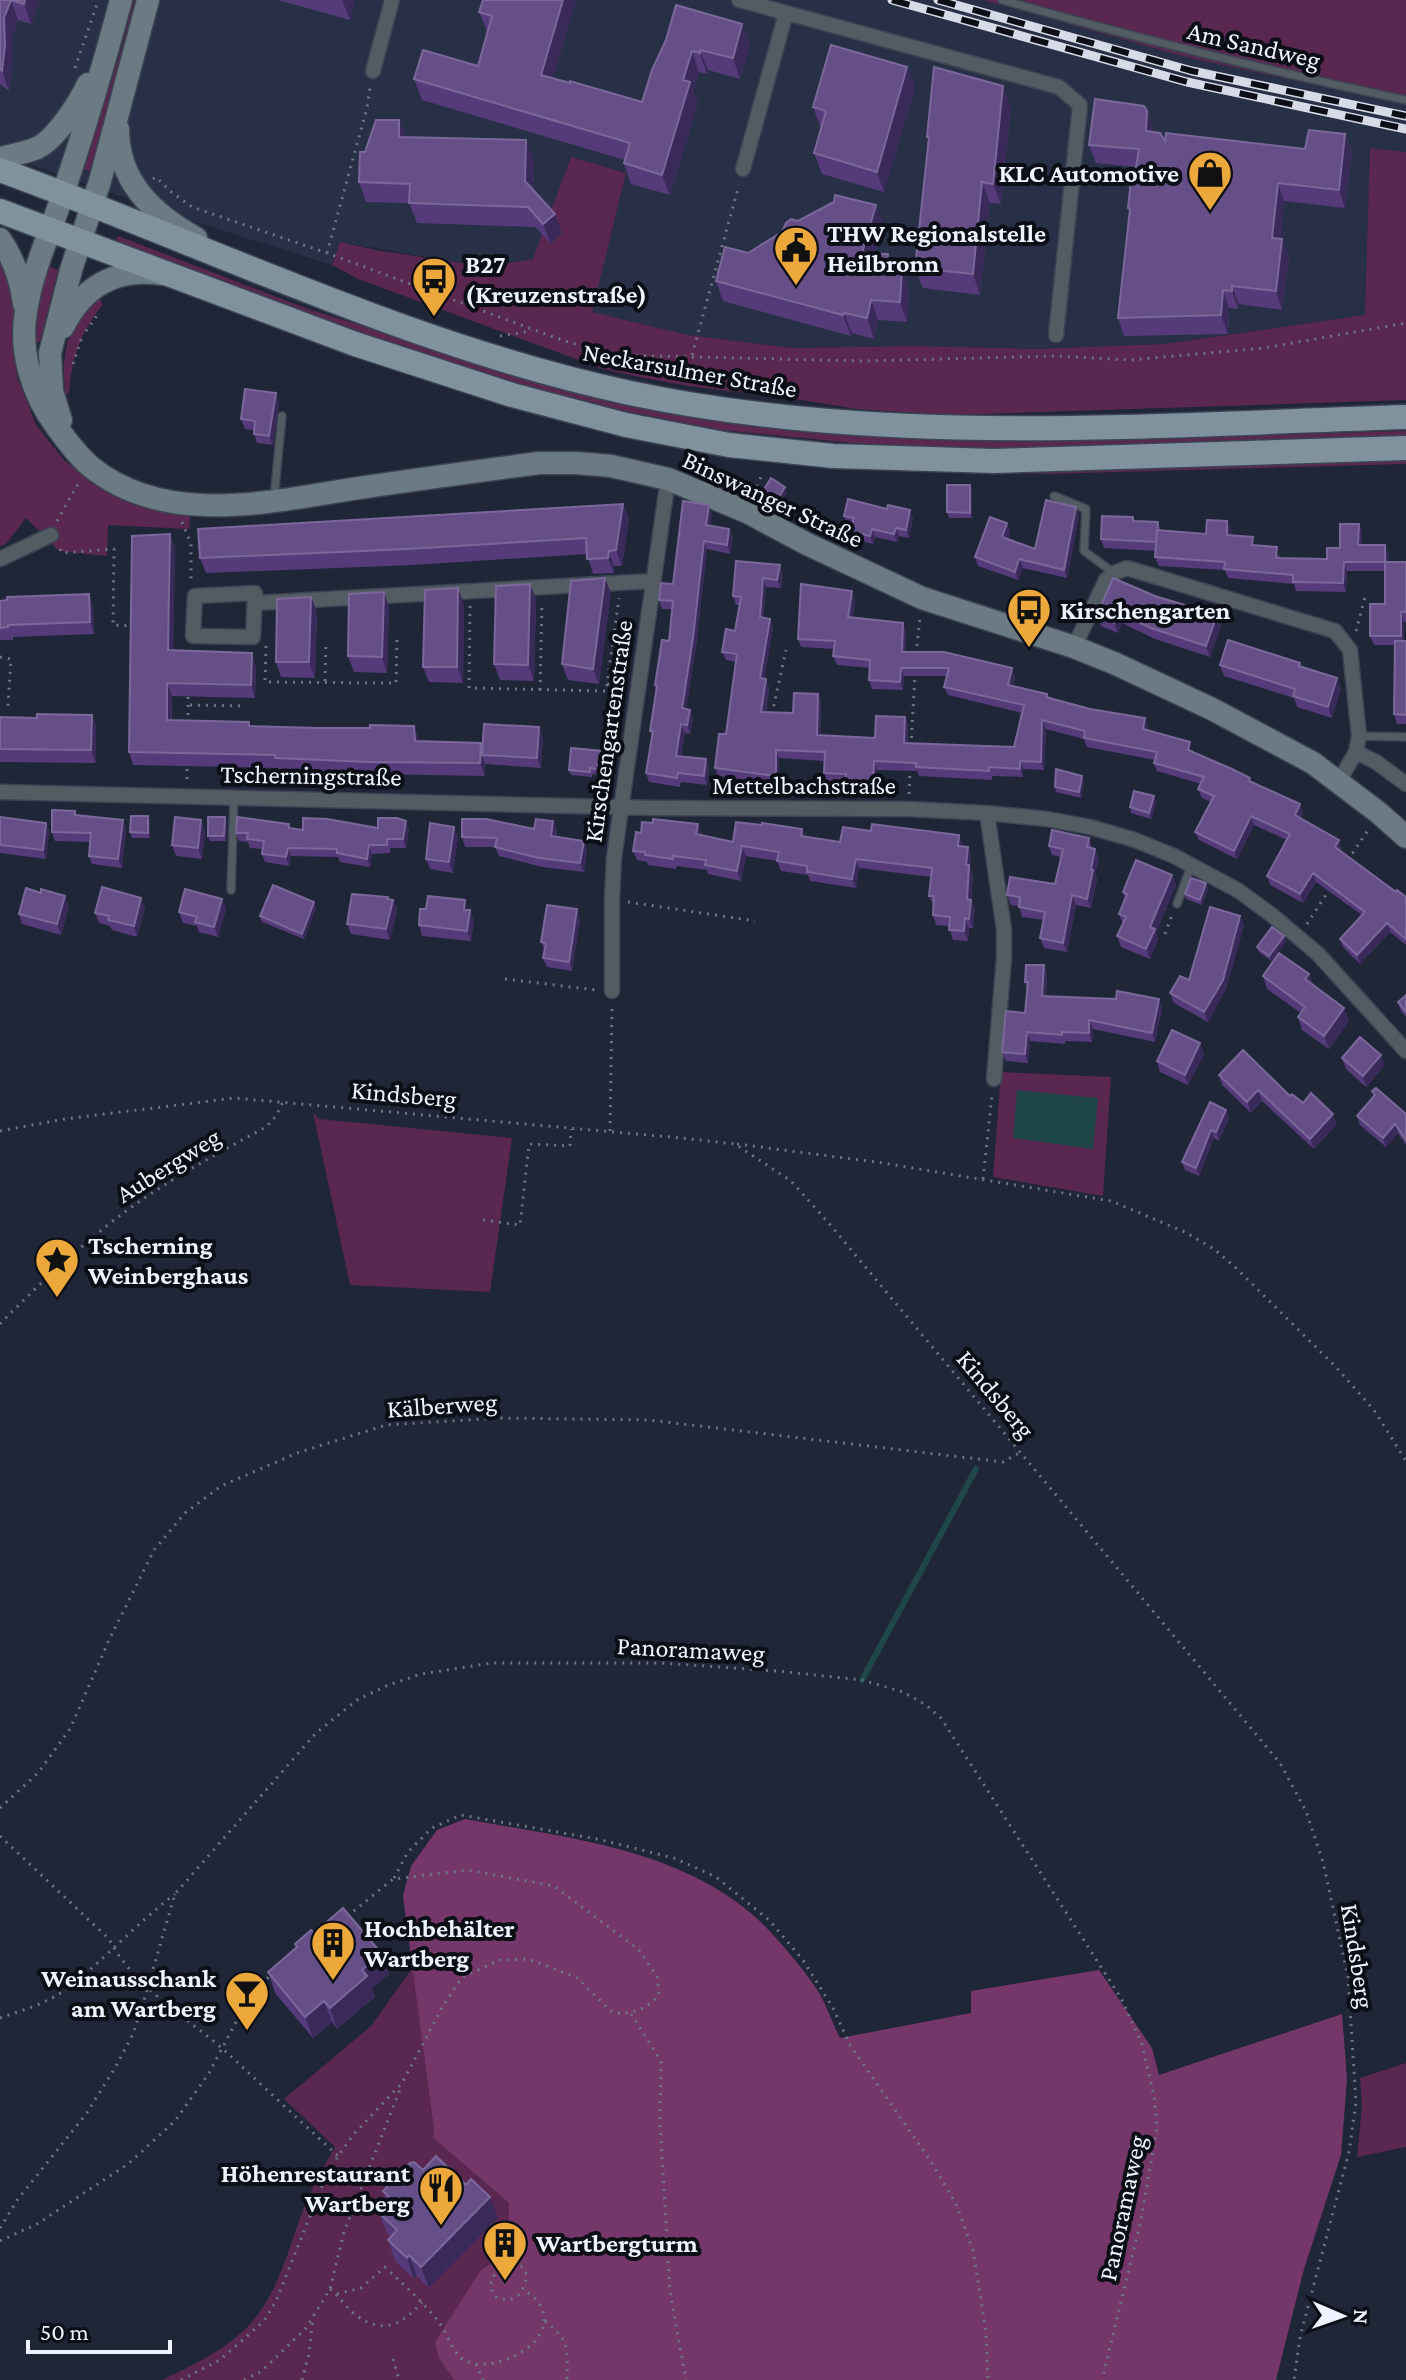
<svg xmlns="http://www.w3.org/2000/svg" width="1406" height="2380" viewBox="0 0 1406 2380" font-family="'Crimson Pro',serif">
<rect width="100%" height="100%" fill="#1f2637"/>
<path fill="#283047" d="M 0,0 L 983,0 L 1182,56 L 1406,105 L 1406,152 L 1370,148 L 1366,315 L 1164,344 L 1036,349 L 914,346 L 793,348 L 688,335 L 591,312 L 626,173 L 571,157 L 534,259 L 487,267 L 340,242 L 332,265 L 180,217 L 0,154 Z"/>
<path fill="#592750" d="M 134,0 L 139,0 L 94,173 L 84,169 L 122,47 Z
M 983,0 L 1406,0 L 1406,105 L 1182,56 Z
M 1370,148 L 1406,152 L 1406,400 L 950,415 L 857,409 L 782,397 L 695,387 L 644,378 L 603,369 L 358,279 L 332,265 L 340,242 L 376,250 L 487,267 L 533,259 L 571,157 L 626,173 L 592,312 L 688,335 L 793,348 L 914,346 L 1036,349 L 1164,344 L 1365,315 Z
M 0,236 L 16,275 L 13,324 L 17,377 L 36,425 L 65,461 L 101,487 L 142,505 L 191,512 L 189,529 L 108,525 L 107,556 L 59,551 L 26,518 L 6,544 L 0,547 Z
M 118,236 L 311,310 L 360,325 L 728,422 L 779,429 L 913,439 L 1029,442 L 1406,431 L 1406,439 L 1008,450 L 884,446 L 721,430 L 580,402 L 522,386 L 336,327 L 115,243 Z
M 46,265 L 58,270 L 40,341 L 36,343 L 34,342 L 35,318 Z
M 97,295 L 103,305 C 80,332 72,358 69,392 L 66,395 C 61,373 64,340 77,320 C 83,311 91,303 97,295 Z
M 1406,458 L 1406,464 L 1046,474 L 904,471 L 802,464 Z
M 1001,1072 L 1111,1077 L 1103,1196 L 993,1177 Z
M 313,1112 L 319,1119 L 512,1138 L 490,1292 L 350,1285 Z
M 413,1967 L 434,2130 L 433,2138 L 509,2203 L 509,2251 L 480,2271 L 439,2358 L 454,2380 L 162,2380 C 188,2368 220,2352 241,2333 C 278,2301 289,2245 306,2202 C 314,2183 325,2165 335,2147 L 284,2099 L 371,2026 Z
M 1406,2063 L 1406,2147 L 1357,2157 L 1362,2106 L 1360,2078 Z"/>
<path fill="#75376a" d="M 465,1819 C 561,1837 669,1847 747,1910 C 769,1927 800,1965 816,1988 C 826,2003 832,2022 840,2038 L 971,2013 L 971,1991 L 1099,1970 L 1152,2048 L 1159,2075 L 1342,2014 L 1347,2079 L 1341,2155 L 1304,2269 L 1276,2380 L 454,2380 L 439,2358 L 435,2342 L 480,2271 L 509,2251 L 509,2203 L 433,2138 L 434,2130 L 403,1896 L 411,1866 L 437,1830 Z"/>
<path fill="#1f4649" d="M 1017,1090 L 1098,1098 L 1093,1149 L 1013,1138 Z"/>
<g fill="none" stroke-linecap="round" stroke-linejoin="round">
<path stroke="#1f4649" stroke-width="6" d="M 862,1680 L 976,1469"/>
<g stroke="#3c4353" stroke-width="10">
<path id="lane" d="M 1002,0 C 1135,38 1270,71 1406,100
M 1054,496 L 1086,509 L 1084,551 L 1114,573
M 274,499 L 282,416
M 1359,736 L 1406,737
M 231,890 L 234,797
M 1177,904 L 1191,866"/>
</g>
<g stroke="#3c4353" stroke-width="17">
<path id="street" d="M 739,0 L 1059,87 L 1080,105 L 1056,335
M 373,71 L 392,0
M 743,169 L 786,13
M 0,559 L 51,535
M 255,593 L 253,637 L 193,636 L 195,596 Z
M 255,603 L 653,581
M 1074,647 L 1106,580 L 1114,573 L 1127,568 L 1335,631 L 1350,650 L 1359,736 L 1356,752 L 1339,781
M 1356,752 L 1376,762 L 1406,784
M 0,792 L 656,808 L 908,809 L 987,813 L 1047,819 L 1090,827 L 1135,840 L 1174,856 L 1239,891 L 1273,916 L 1318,954 L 1406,1051
M 987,813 L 1004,930 L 1004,958 L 994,1079
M 612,991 L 612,899 L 614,858 L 668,479"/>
</g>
<g stroke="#3c4353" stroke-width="25">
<path id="secondary" d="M 121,0 C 104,64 85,128 64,191 C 51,231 32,270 26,312 C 19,351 32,394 56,426 C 66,440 77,455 91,467 C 167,528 273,501 359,488 C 419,479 479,471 539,463 L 576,463 L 611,466 L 668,479 L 747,512 L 807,544 L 922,598 L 1074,647 L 1116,664 L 1212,709 L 1313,763 L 1379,813 L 1406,837
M 118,129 C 118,182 153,214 196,238
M 0,158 C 12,155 25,153 37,148 C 56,139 79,103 88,84
M 0,239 C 14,259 21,280 24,304
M 63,327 C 84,285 116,268 162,274
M 61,420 L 52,391 L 50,353 L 71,270 L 100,181 L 148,0"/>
</g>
<g stroke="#3c4353" stroke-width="27">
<path id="primary" d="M 0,170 C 209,246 411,346 630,393 C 885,447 1148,425 1406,417
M 0,211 L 355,344 L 512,395 L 626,425 L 729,445 L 833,456 L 994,461 L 1406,448"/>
</g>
<path stroke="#6e7584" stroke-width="3" stroke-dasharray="2 6" stroke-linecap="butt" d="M 75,68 L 97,4
M 153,179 L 156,177 L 170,191 L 192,207 L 327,253 L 556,338 L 610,355 L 864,361 L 1055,356 L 1131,360 L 1264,348 L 1406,323
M 327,253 L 367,108 L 370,87
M 86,331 L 98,314
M 500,336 L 532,331
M 692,355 L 739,185
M 73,364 L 82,337
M 754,494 L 763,472
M 57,521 L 79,482
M 182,522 L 191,544 L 191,581
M 60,549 L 62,553 L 114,549 L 113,625 L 133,626
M 470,606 L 469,688 L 606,691 L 619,598
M 1356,631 L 1366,593
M 266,646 L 265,682 L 396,683 L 397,636
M 916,654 L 920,618
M 0,657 L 11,659 L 8,706
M 325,681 L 326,641
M 607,684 L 623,686
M 540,690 L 542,602
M 190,705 L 246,706
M 772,714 L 786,650
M 188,723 L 188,695
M 911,746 L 915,674
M 187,779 L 187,763
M 909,794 L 910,770
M 1348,860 L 1368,830
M 628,902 L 755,921
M 1307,924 L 1329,890
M 1165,934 L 1172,915
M 505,979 L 596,990
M 0,1131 L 65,1119 L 234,1098 L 681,1138 L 735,1144 L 791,1181 L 827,1221 L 1280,1763 L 1306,1811 L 1323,1862 L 1348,1977 L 1356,2102 L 1349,2152 L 1300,2337 L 1294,2380
M 610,1131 L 612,1007
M 737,1144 L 883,1163 L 1111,1201 L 1185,1232 L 1214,1249 L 1235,1267 L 1335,1366 L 1374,1410 L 1406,1461
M 983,1179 L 992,1096
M 483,1220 L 520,1225 L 529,1144 L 570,1146 L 571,1129
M 0,1324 C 33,1290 67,1258 104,1228 C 153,1188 211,1157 266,1127 L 276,1116 L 283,1102
M 0,1808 L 38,1773 L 70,1729 L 109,1640 L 154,1550 L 185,1513 L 221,1486 L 297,1453 L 386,1425 L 499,1418 L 649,1420 L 1003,1462 L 1019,1453
M 0,1836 L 109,1939 C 133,1986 185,2016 224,2050 C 262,2085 300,2121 338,2156
M 394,1878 L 408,1852 L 432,1828 L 461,1815 L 597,1839 L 674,1858 L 716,1877 L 769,1920 L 803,1960 L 833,2008 L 850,2045 L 932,2163 L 956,2204 L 973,2250 L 986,2332 L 988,2380
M 631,2014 L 661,2061 L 660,2121 L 670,2292 L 686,2380
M 0,2018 C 23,2010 48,2003 68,1988 C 105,1959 137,1923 175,1894
M 0,2228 L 18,2199 L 86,2114 L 115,2068 L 133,2034 L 142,2007 L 175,1894 L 316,1733 L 357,1700 L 386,1686 L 421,1674 L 492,1663 L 661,1663 L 777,1671 L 862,1680 L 903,1692 L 926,1705 L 941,1718 L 1121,1998 L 1142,2044 L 1154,2096 L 1157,2128 L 1141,2220 L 1102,2380
M 0,2241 L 37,2224 L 128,2164 L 175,2121 L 209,2073 L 252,1992 L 270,1976
M 513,2264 L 521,2266 L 527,2275 C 523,2294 515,2306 494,2296 C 485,2279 497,2269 513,2264 Z
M 330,2289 C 340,2297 346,2308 357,2316 C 384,2335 403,2324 422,2302
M 337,2294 L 361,2288 L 385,2267 C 404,2285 422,2301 438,2321 C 445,2330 453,2351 461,2358 C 487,2380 567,2341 538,2302 C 535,2297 528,2293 524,2290
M 545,2321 C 571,2342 567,2349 567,2380
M 393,2359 L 399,2380
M 476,2364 L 483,2380
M 181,2380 L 220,2360 L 264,2321 L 276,2301 L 325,2179 L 338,2156 L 354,2134 L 402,2083 L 443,2006 L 462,1977 L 500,1960 L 528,1959 L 576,1977 L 613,2013 C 633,2014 646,2010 659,1995 L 657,1976 L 638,1949 L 554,1886 L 468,1870 L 393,1879 L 349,1915
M 244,2380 L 262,2371 L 306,2328 L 330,2289 L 344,2232 L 401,2087
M 302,2380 L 309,2354 L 313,2317"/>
<use href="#lane" stroke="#535c62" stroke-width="7"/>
<use href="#street" stroke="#535c62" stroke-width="14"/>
<use href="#secondary" stroke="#6c7a84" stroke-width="22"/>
<use href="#primary" stroke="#7f929e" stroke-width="24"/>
<g stroke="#d6dbe7" stroke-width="9">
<path id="rail" d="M 892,0 L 1187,82 L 1406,129
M 938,0 L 1192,71 L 1406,116"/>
</g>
<use href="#rail" stroke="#0c0f16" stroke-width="6" stroke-dasharray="18" stroke-linecap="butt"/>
</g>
<path fill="#553b79" d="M 0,0 L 40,0 L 31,24 L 18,20 L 12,38 L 12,65 L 9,91 L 0,84 Z
M 278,0 L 355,0 L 350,20 Z
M 576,0 L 553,78 L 642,102 L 666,40 L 750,44 L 740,79 L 708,70 L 707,74 L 699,72 L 693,91 L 698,103 L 670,195 L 631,184 L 624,163 L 625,160 L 422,100 L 414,79 L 478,66 L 488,33 L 479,12 Z
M 907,67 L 915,88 L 884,192 L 822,174 L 814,153 L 821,128 L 813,107 Z
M 1011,107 L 1001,204 L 990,203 L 980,295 L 923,288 L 915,268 L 929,141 L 927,137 Z
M 1147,111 L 1154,132 L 1165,141 L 1305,149 L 1345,134 L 1352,152 L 1345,208 L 1284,201 L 1280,239 L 1282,239 L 1289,257 L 1282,310 L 1239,304 L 1238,309 L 1229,308 L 1228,334 L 1124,336 L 1118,318 L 1130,214 L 1128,208 L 1136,167 L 1096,163 L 1089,145 Z
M 399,120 L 406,137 L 534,160 L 533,189 L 562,233 L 551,244 L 535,227 L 417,223 L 409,203 L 366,202 L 359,182 L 365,152 Z
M 798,221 L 884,225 L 875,254 L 888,254 L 893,269 L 902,269 L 909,290 L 907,322 L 878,320 L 874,339 L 852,333 L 851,336 L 723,301 L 716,281 L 748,253 Z
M 279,402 L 273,445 L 257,443 L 254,434 L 254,430 L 245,429 L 241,419 Z
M 970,485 L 972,490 L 972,518 L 949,518 L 947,512 Z
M 763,491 L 787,492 L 779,505 L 765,496 Z
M 623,504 L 629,520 L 622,566 L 614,566 L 614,573 L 593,574 L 587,554 L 413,565 L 206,573 L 200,558 Z
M 712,514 L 710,526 L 729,529 L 733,538 L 730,554 L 707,549 L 696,647 L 686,709 L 693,718 L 690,734 L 685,733 L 681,756 L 709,768 L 707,785 L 681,782 L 680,787 L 649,782 L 646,773 L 652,736 L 650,731 L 656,690 L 655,685 L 669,641 L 672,609 L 662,609 L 659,600 L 673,584 Z
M 844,516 L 913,518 L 909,538 L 899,536 L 897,542 L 875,537 L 873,544 L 853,539 L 850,531 L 852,525 L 847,524 Z
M 1079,516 L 1067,578 L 1023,568 L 1018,580 L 978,566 L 975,557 L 1010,532 L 1008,539 L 1035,549 Z
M 1133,517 L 1135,521 L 1158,522 L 1161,531 L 1206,534 L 1227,521 L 1231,530 L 1231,536 L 1280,556 L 1280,558 L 1327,559 L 1340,548 L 1359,524 L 1362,533 L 1362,545 L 1389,554 L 1389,562 L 1406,562 L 1406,622 L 1404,622 L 1404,641 L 1406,641 L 1406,724 L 1397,724 L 1394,714 L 1395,645 L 1374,645 L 1370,636 L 1385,604 L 1385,571 L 1347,571 L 1346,592 L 1296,591 L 1294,584 L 1228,578 L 1225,570 L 1159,566 L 1155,557 L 1156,551 L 1104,548 L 1101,539 Z
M 175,547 L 173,651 L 256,666 L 255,698 L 172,696 L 172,721 L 419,739 L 419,741 L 482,747 L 543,737 L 541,768 L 485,764 L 485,776 L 373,774 L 279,771 L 278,768 L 133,765 L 129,752 Z
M 736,561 L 783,574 L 781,588 L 766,587 L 763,618 L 770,619 L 773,628 L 764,679 L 766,679 L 769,688 L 766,713 L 793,713 L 818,694 L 821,702 L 820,735 L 875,738 L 905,717 L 908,726 L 908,743 L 1014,747 L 1022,713 L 948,695 L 944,687 L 947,676 L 904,676 L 903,690 L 872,689 L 869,680 L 870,668 L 837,665 L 833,656 L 834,649 L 801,647 L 798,639 L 855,600 L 853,617 L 903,623 L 906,632 L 905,652 L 1015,677 L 1013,686 L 1047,694 L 1049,698 L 1148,727 L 1147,730 L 1194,751 L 1193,753 L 1252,782 L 1300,804 L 1303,813 L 1301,818 L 1342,849 L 1340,851 L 1396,892 L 1406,897 L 1406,945 L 1390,932 L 1360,964 L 1343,947 L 1340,939 L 1362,915 L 1316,882 L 1303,903 L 1270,885 L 1267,876 L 1287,840 L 1254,825 L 1237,859 L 1199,840 L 1195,832 L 1211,802 L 1202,798 L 1198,789 L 1201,784 L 1157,771 L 1154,763 L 1155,760 L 1087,747 L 1084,739 L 1046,729 L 1044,770 L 1023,769 L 1023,777 L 992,776 L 992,780 L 919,776 L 917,771 L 877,770 L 876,794 L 848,793 L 845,782 L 827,781 L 824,773 L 824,761 L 779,758 L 779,784 L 718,776 L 715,768 L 726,734 L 736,662 L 726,660 L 722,652 L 735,631 L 739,605 L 736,605 L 733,596 Z
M 530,584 L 536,599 L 534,681 L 500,680 L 494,664 Z
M 384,592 L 389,607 L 387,673 L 354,672 L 348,656 Z
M 611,593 L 599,684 L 568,680 L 562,664 Z
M 1155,596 L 1217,615 L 1221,626 L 1210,657 L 1155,639 L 1122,623 L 1118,633 L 1101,626 L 1097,615 Z
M 311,597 L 317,612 L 315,678 L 281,677 L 276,662 Z
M 0,601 L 93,606 L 94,634 L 13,637 L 13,640 L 0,640 Z
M 464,604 L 463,683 L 429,682 L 423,667 Z
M 1300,663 L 1302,667 L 1341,689 L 1332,718 L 1297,707 L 1294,698 L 1224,676 L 1220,665 Z
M 92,715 L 96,728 L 96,763 L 0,762 L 0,717 L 37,718 Z
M 603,751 L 604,756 L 603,775 L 592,774 L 592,777 L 571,775 L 569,770 Z
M 1082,776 L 1084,781 L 1081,798 L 1056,792 L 1055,787 Z
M 1156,802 L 1151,819 L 1131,813 L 1130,807 Z
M 75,811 L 77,816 L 126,829 L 122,868 L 92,864 L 89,856 L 90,842 L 55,841 L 52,832 Z
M 148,816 L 150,821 L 150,838 L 132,838 L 130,832 Z
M 0,817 L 46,823 L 49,831 L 46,859 L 0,853 Z
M 201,820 L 205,831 L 202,859 L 176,856 L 172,845 Z
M 227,823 L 226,841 L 210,841 L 208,836 Z
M 653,823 L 698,824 L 701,835 L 733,842 L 802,829 L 804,836 L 840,842 L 963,845 L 962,847 L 968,847 L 971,857 L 970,868 L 973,875 L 971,900 L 975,909 L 973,928 L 969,928 L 968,941 L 953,940 L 949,926 L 936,925 L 933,915 L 934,906 L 929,896 L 931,877 L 859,868 L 856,888 L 810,881 L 808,875 L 781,871 L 777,861 L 746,856 L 741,881 L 708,874 L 707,870 L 677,866 L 676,869 L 648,865 L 647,862 L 637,860 L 633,851 L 641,833 Z
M 291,828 L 303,830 L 378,828 L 409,829 L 406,848 L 390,848 L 390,853 L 372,854 L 370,867 L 340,862 L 338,857 L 291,856 L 289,866 L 265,862 L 262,854 L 263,849 L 250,848 L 248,842 L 239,841 L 236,833 Z
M 534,829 L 557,831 L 556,836 L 584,841 L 587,850 L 584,872 L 542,867 L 499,856 L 495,847 L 465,847 L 462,837 Z
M 458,837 L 453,873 L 430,869 L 426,859 Z
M 1089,838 L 1092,848 L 1099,858 L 1095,875 L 1097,879 L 1091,908 L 1076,905 L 1067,952 L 1044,948 L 1040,938 L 1044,920 L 1022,917 L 1019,906 L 1011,905 L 1007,895 L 1055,884 L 1061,857 L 1052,855 L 1049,846 Z
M 1172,875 L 1176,885 L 1156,933 L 1158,939 L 1150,959 L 1121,947 L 1117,936 L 1123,924 L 1119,914 L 1125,899 L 1123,892 Z
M 1206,883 L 1208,889 L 1202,905 L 1186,899 L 1185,894 Z
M 41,893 L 69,906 L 61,935 L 22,924 L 19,914 Z
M 141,898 L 145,908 L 137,937 L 112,930 L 110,926 L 99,923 L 95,913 Z
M 222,899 L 226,909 L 218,937 L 199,932 L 197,926 L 183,923 L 179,912 Z
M 393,900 L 397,910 L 390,940 L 351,934 L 347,924 Z
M 314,902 L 316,908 L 304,939 L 262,922 L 260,916 Z
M 468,910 L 470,910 L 474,921 L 471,941 L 422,936 L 419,925 Z
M 1240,916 L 1244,925 L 1226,989 L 1208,1022 L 1174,1003 L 1170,993 L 1189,980 Z
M 580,919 L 572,971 L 547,967 L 543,958 L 544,950 L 541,942 Z
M 1284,936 L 1286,941 L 1271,961 L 1259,952 L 1257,947 Z
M 1044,965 L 1047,974 L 1046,996 L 1162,1008 L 1155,1042 L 1093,1029 L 1092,1042 L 1065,1041 L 1065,1044 L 1030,1041 L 1028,1063 L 1006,1061 L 1002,1052 L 1025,1013 L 1027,989 L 1025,982 Z
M 1309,974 L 1313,985 L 1349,1021 L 1329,1049 L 1302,1030 L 1298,1017 L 1301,1013 L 1267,989 L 1263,976 Z
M 1406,995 L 1406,1017 L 1401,1011 L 1398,1002 Z
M 1200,1043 L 1204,1054 L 1188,1085 L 1160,1072 L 1157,1061 Z
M 1342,1058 L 1385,1065 L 1366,1087 L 1346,1069 Z
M 1219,1075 L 1290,1096 L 1337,1124 L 1314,1149 L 1262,1101 L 1251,1113 L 1222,1085 Z
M 1372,1091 L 1406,1114 L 1406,1145 L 1398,1133 L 1386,1147 L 1360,1125 L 1357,1116 L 1374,1096 Z
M 1226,1110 L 1229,1119 L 1219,1141 L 1214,1138 L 1199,1176 L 1185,1170 L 1182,1162 Z
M 314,1933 L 381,1953 L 389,1974 L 372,1988 L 375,1997 L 337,2029 L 332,2022 L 313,2038 L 275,1993 L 268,1972 L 296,1948 L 295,1944 Z
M 423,2170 L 466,2185 L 498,2218 L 429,2288 L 417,2276 L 414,2279 L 395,2261 L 388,2240 L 391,2237 L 387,2233 L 379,2213 L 388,2204 L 383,2191 Z"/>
<path fill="#392a59" d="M 11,0 L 18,20 L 12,38 L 12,65 L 9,91 L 2,71 L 4,18 Z
M 25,0 L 40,0 L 31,24 L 24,4 Z
M 342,0 L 355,0 L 350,20 Z
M 563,0 L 576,0 L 548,95 L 541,75 Z
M 742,24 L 750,44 L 740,79 L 733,58 Z
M 700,50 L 708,70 L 707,74 L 700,53 Z
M 692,51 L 699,72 L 693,91 L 698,103 L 670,195 L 662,175 L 683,80 Z
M 907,67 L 915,88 L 884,192 L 877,172 Z
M 1003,86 L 1011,107 L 1001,204 L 993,184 Z
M 1147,111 L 1154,130 L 1152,149 L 1146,131 Z
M 399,120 L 407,140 L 399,137 Z
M 1345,134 L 1352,152 L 1345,208 L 1339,190 Z
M 526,140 L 534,160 L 533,200 L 525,181 Z
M 982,182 L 990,203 L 980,295 L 973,274 Z
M 1278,183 L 1284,201 L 1279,256 L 1272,238 Z
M 876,205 L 884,225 L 870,273 L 862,253 Z
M 555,214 L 562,233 L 551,244 L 543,224 Z
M 1282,239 L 1289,257 L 1282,310 L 1276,291 Z
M 888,254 L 895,275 L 887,268 Z
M 902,269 L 909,290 L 907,322 L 900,302 Z
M 1232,286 L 1239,304 L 1238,309 L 1232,291 Z
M 1223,290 L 1229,308 L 1228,334 L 1221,315 Z
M 871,300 L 878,320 L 874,339 L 867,318 Z
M 844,313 L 852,333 L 851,336 L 843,315 Z
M 276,393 L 279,402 L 273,445 L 269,436 Z
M 970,485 L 972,490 L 972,518 L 970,513 Z
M 785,487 L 787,492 L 779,505 L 777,500 Z
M 623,504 L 629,520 L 622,566 L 616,550 Z
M 709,505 L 712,514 L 709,534 L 706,525 Z
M 1076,507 L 1079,516 L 1067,578 L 1064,570 Z
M 910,510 L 913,518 L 909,538 L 906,530 Z
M 1227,521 L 1231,530 L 1230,544 L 1227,535 Z
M 1007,523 L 1010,532 L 1005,545 L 1002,537 Z
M 1359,524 L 1362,533 L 1362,554 L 1358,545 Z
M 896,528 L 899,536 L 897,542 L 894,534 Z
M 729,529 L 733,538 L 730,554 L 727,545 Z
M 872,529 L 875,537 L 873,544 L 870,536 Z
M 170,534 L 175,547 L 173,663 L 168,650 Z
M 704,541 L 707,549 L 696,647 L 685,717 L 682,708 Z
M 1385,545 L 1389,554 L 1389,571 L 1385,562 Z
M 609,551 L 614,566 L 614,573 L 608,558 Z
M 1019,559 L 1023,568 L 1018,580 L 1015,572 Z
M 1344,562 L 1347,571 L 1346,592 L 1343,583 Z
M 780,565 L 783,574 L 781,588 L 777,580 Z
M 605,578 L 611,593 L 599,684 L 593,669 Z
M 763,578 L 766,587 L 763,626 L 760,617 Z
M 530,584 L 536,599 L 534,681 L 528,665 Z
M 458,588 L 464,604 L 463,683 L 457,667 Z
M 852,591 L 855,600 L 852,625 L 848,617 Z
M 384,592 L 389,607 L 387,673 L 382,657 Z
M 89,594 L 93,606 L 94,634 L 90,622 Z
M 311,597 L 317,612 L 315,678 L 309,662 Z
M 1401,612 L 1404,622 L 1404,645 L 1401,636 Z
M 1119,613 L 1122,623 L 1118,633 L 1114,623 Z
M 1217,615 L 1221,626 L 1210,657 L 1206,646 Z
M 770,619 L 773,628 L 763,687 L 760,678 Z
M 903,623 L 906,632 L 905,660 L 902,652 Z
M 252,653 L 256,666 L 255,698 L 251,685 Z
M 901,668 L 904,676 L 903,690 L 900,682 Z
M 1012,668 L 1015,677 L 1011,694 L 1008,685 Z
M 1337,678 L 1341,689 L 1332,718 L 1328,707 Z
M 766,679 L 769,688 L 764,721 L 761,712 Z
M 167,683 L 172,696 L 171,733 L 167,720 Z
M 818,694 L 821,702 L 820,744 L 817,735 Z
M 690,710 L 693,718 L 690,734 L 687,725 Z
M 92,715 L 96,728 L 96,763 L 91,750 Z
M 905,717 L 908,726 L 907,751 L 904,743 Z
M 1145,718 L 1148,727 L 1146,737 L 1143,729 Z
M 1042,720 L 1046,729 L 1044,770 L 1041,762 Z
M 681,724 L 685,733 L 679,764 L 676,756 Z
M 414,726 L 419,739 L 419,754 L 415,741 Z
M 539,727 L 543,737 L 541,768 L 537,758 Z
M 481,743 L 485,755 L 482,755 L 485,764 L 485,776 L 480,763 Z
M 776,750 L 779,758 L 779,784 L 776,776 Z
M 603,751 L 604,756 L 603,775 L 601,770 Z
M 706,759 L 709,768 L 707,785 L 704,776 Z
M 874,761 L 877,770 L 876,794 L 873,786 Z
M 1020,761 L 1023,769 L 1023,777 L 1020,769 Z
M 1082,776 L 1084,781 L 1081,798 L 1079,792 Z
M 1154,796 L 1156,802 L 1151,819 L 1149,813 Z
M 1300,804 L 1303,813 L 1298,824 L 1295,815 Z
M 148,816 L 150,821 L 150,838 L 148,833 Z
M 1251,816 L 1254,825 L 1237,859 L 1234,851 Z
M 225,817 L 227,823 L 226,841 L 224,836 Z
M 123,820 L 126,829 L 122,868 L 118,859 Z
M 201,820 L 205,831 L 202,859 L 198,848 Z
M 406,821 L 409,829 L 406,848 L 403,839 Z
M 553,821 L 557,831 L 555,845 L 551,836 Z
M 46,823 L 49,831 L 46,859 L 43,850 Z
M 698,824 L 702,834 L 700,844 L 696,834 Z
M 454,827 L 458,837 L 453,873 L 449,862 Z
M 959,835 L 963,845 L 962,856 L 958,846 Z
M 1339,840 L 1342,849 L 1338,855 L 1335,847 Z
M 584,841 L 587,850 L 584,872 L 580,863 Z
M 369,845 L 372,854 L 370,867 L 367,859 Z
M 742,846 L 746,856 L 741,881 L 737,871 Z
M 968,847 L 971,857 L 970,868 L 973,875 L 970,909 L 967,899 L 966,865 Z
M 288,848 L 291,856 L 289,866 L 286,857 Z
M 1095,849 L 1099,858 L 1095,875 L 1097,879 L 1091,908 L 1087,899 L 1091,869 Z
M 856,859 L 859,868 L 856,888 L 852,879 Z
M 1313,873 L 1316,882 L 1303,903 L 1300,894 Z
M 1172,875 L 1176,885 L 1156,933 L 1158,939 L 1150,959 L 1146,949 L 1150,927 Z
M 1206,883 L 1208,889 L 1202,905 L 1200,900 Z
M 1072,895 L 1076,905 L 1067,952 L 1063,943 Z
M 65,896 L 69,906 L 61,935 L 57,924 Z
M 141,898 L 145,908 L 137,937 L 134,926 Z
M 222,899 L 226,909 L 218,937 L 214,927 Z
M 393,900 L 397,910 L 390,940 L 386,929 Z
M 971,900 L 975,909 L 973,928 L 969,919 Z
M 314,902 L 316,908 L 304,939 L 302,934 Z
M 577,909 L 580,919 L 572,971 L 569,962 Z
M 470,910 L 474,921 L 471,941 L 467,931 Z
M 1240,916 L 1244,925 L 1226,989 L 1208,1022 L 1204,1012 Z
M 965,918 L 969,928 L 968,941 L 964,931 Z
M 1387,923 L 1390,932 L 1360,964 L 1357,955 Z
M 1284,936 L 1286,941 L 1271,961 L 1269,956 Z
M 1044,965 L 1047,974 L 1045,1005 L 1042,996 Z
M 1309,974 L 1313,987 L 1305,979 Z
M 1159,999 L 1162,1008 L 1155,1042 L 1152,1033 Z
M 1344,1008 L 1349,1021 L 1329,1049 L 1324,1036 Z
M 1089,1020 L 1093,1029 L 1092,1042 L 1089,1033 Z
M 1027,1032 L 1030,1041 L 1028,1063 L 1025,1054 Z
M 1200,1043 L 1204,1054 L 1188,1085 L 1185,1075 Z
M 1381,1055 L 1385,1065 L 1366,1087 L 1363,1076 Z
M 1258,1090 L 1262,1101 L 1251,1113 L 1247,1102 Z
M 1226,1110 L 1229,1119 L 1219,1141 L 1216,1132 Z
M 1333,1114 L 1337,1124 L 1314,1149 L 1310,1139 Z
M 1395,1124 L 1398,1133 L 1386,1147 L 1383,1138 Z
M 1211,1130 L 1214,1138 L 1199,1176 L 1196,1168 Z
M 381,1953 L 389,1974 L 372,1988 L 375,1997 L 337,2029 L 330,2008 L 362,1970 Z
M 324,2001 L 332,2022 L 313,2038 L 305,2017 Z
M 490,2197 L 498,2218 L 429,2288 L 421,2267 Z
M 409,2255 L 417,2276 L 414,2279 L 407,2258 Z"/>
<path fill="#664f87" stroke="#7b689a" stroke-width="2" d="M 0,0 L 25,0 L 24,4 L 11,0 L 4,18 L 5,45 L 2,71 L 0,69 Z
M 483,0 L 563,0 L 541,75 L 570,83 L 570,81 L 642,102 L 652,70 L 666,40 L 676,5 L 742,24 L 733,58 L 700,50 L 700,53 L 692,51 L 683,80 L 690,82 L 662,175 L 624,163 L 630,143 L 414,79 L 423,50 L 478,66 L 492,16 L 479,12 Z
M 831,45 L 907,67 L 877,172 L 814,153 L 826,111 L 813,107 Z
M 934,67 L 1003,86 L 993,184 L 982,182 L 973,274 L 915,268 L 929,137 L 927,137 Z
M 1095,99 L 1144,106 L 1147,111 L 1146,131 L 1160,133 L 1165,141 L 1166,133 L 1305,149 L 1309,130 L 1345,134 L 1339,190 L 1278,183 L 1272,238 L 1282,239 L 1276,291 L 1232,286 L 1232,291 L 1223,290 L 1221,315 L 1118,318 L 1130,209 L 1128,208 L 1131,180 L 1134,179 L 1139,149 L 1089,145 Z
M 376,120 L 399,120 L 399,137 L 526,140 L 525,181 L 555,214 L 543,224 L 528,207 L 409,203 L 410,184 L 359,182 L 360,152 L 365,152 Z
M 835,195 L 876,205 L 862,253 L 888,254 L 887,268 L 902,269 L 900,302 L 871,300 L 867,318 L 844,313 L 843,315 L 716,281 L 725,247 L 748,253 L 782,232 L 786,223 L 791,219 L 798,221 L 834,202 Z
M 245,389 L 276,393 L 269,436 L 254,434 L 255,421 L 241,419 Z
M 771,478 L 785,487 L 777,500 L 763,491 Z
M 947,485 L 970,485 L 970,513 L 947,512 Z
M 848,499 L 887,509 L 888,505 L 910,510 L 906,530 L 896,528 L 894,534 L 872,529 L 870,536 L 850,531 L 854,518 L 844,516 Z
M 1046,500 L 1076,507 L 1064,570 L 1019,559 L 1015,572 L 975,557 L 990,517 L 1007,523 L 1002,537 L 1035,549 Z
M 683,501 L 709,505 L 706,525 L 729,529 L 727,545 L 704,541 L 693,638 L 682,708 L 690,710 L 687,725 L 681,724 L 676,756 L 706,759 L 704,776 L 678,773 L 677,778 L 646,773 L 653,731 L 650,731 L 657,686 L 655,685 L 662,640 L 669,641 L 673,601 L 659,600 L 661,583 L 673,584 Z
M 623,504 L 616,550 L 609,551 L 608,558 L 587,559 L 586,538 L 407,549 L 200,558 L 198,529 Z
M 1102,516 L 1133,517 L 1133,521 L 1158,522 L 1156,542 L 1101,539 Z
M 1207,520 L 1227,521 L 1227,535 L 1253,537 L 1252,545 L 1277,547 L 1276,558 L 1327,559 L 1327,548 L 1340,548 L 1340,524 L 1359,524 L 1358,545 L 1385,545 L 1385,562 L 1344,562 L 1343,583 L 1293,582 L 1293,575 L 1224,569 L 1225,562 L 1155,557 L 1157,530 L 1206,534 Z
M 170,534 L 168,650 L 252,653 L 251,685 L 167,683 L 167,720 L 249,722 L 249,726 L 317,728 L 370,728 L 370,725 L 414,726 L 415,741 L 481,743 L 480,763 L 369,762 L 275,758 L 275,755 L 129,752 L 132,536 Z
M 736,561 L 780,565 L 777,580 L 763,578 L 760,617 L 770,619 L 760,678 L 766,679 L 761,712 L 793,713 L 794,693 L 818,694 L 817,735 L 875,738 L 876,716 L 905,717 L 904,743 L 1014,747 L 1024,705 L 944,687 L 949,668 L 901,668 L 900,682 L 869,680 L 870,660 L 833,656 L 835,641 L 798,639 L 801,584 L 852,591 L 848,617 L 903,623 L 902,652 L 944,652 L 1012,668 L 1008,685 L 1047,694 L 1046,697 L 1090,709 L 1145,718 L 1143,729 L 1190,742 L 1188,750 L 1232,769 L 1250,778 L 1249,781 L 1300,804 L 1295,815 L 1339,840 L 1335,847 L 1396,892 L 1397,890 L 1406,897 L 1406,939 L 1387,923 L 1357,955 L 1340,939 L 1365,912 L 1313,873 L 1300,894 L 1267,876 L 1290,834 L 1251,816 L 1234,851 L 1195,832 L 1214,796 L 1198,789 L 1204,777 L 1154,763 L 1157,752 L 1084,738 L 1085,731 L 1042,720 L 1041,762 L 1020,761 L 1020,769 L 989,767 L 989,771 L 916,767 L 916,763 L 874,761 L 873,786 L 845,784 L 846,774 L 824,773 L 825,752 L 776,750 L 776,776 L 715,768 L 719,734 L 726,734 L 737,654 L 722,652 L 726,629 L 735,631 L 741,597 L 733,596 Z
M 1385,562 L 1406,562 L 1406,612 L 1401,612 L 1401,636 L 1370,636 L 1370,604 L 1385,604 Z
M 605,578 L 593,669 L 562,664 L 571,581 Z
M 1113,578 L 1155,596 L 1217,615 L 1206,646 L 1151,628 L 1119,613 L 1114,623 L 1097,615 Z
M 530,584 L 528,665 L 494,664 L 496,586 Z
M 458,588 L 457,667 L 423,667 L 425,590 Z
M 384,592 L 382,657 L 348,656 L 349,594 Z
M 89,594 L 90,622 L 8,625 L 8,627 L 0,628 L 0,601 L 7,600 L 7,597 Z
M 311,597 L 309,662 L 276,662 L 277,599 Z
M 1228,640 L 1300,663 L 1299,666 L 1337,678 L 1328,707 L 1293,696 L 1295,689 L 1220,665 Z
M 1395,641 L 1406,641 L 1406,715 L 1394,714 Z
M 37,714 L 92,715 L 91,750 L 0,749 L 0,717 L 37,718 Z
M 484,724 L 539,727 L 537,758 L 482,755 Z
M 571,748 L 603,751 L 601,770 L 590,768 L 590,772 L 569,770 Z
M 1056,769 L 1082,776 L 1079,792 L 1055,787 Z
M 1134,791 L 1154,796 L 1149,813 L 1130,807 Z
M 52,810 L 75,811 L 75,815 L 123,820 L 118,859 L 89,856 L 91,833 L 52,832 Z
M 131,816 L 148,816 L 148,833 L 130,832 Z
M 0,817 L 46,823 L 43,850 L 0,845 Z
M 175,817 L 201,820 L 198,848 L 172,845 Z
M 208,817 L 225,817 L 224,836 L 208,836 Z
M 237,817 L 289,824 L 289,828 L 303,830 L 303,818 L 327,819 L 378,828 L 378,818 L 397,818 L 406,821 L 403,839 L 387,839 L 387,845 L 369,845 L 367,859 L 337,853 L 337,849 L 288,848 L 286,857 L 262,854 L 264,841 L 247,839 L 248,833 L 236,833 Z
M 462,819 L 486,819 L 534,829 L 536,819 L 553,821 L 551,836 L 584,841 L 580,863 L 539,858 L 495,847 L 497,838 L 462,837 Z
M 653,819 L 698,824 L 696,834 L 733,842 L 736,822 L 762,825 L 762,823 L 802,829 L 801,836 L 840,842 L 843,827 L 871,831 L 872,824 L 959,835 L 958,846 L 968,847 L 966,865 L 969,865 L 967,899 L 971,900 L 969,919 L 965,918 L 964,931 L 949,930 L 950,917 L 933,915 L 934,896 L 929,896 L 932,868 L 856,859 L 852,879 L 807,872 L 807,866 L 777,861 L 779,852 L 742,846 L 737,871 L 705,865 L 706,860 L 673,856 L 673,859 L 645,855 L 645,852 L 633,851 L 636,832 L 641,833 L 642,822 L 653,823 Z
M 430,823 L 454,827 L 449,862 L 426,859 Z
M 1052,830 L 1089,838 L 1087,847 L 1095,849 L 1091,869 L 1093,870 L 1087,899 L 1072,895 L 1063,943 L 1040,938 L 1045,912 L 1019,907 L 1020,897 L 1007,895 L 1010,877 L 1055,884 L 1063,849 L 1049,846 Z
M 1136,860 L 1172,875 L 1150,927 L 1155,929 L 1146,949 L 1117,936 L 1126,917 L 1119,914 L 1127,894 L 1123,892 Z
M 1191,878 L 1206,883 L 1200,900 L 1185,894 Z
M 273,885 L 314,902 L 302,934 L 260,916 Z
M 102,887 L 141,898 L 134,926 L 108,920 L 109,916 L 95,913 Z
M 26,888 L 41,893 L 41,889 L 65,896 L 57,924 L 19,914 Z
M 185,889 L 222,899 L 214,927 L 195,922 L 197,917 L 179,912 Z
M 352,894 L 388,897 L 387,899 L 393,900 L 386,929 L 347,924 Z
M 428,896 L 465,900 L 464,910 L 470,910 L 467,931 L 419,925 L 420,909 L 426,909 Z
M 547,905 L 577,909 L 569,962 L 543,958 L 546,943 L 541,942 Z
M 1210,907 L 1240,916 L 1223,980 L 1204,1012 L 1170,993 L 1180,976 L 1189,980 Z
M 1272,927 L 1284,936 L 1269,956 L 1257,947 Z
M 1279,953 L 1309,974 L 1305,979 L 1344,1008 L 1324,1036 L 1298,1017 L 1305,1007 L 1263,976 Z
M 1026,965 L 1044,965 L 1042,996 L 1116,999 L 1117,991 L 1159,999 L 1152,1033 L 1089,1020 L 1089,1033 L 1062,1032 L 1062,1035 L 1027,1032 L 1025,1054 L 1002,1052 L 1006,1011 L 1025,1013 L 1028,982 L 1025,982 Z
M 1406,995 L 1406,1012 L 1398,1002 Z
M 1172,1030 L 1200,1043 L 1185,1075 L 1157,1061 Z
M 1360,1037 L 1381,1055 L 1363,1076 L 1342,1058 Z
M 1243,1050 L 1290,1096 L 1292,1094 L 1303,1103 L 1311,1093 L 1333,1114 L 1310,1139 L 1258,1090 L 1247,1102 L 1219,1075 Z
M 1376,1088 L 1406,1114 L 1406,1140 L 1395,1124 L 1383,1138 L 1357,1116 L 1375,1095 L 1372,1091 Z
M 1210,1102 L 1226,1110 L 1216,1132 L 1211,1130 L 1196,1168 L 1182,1162 Z
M 343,1908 L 381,1953 L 362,1970 L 367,1976 L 330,2008 L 324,2001 L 305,2017 L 268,1972 L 297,1947 L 295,1944 L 311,1930 L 314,1933 Z
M 436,2156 L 466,2185 L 471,2179 L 490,2197 L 421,2267 L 409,2255 L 407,2258 L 388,2240 L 397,2230 L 379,2213 L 392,2200 L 383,2191 L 410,2163 L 414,2162 L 423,2170 Z"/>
<defs>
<g id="shop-pin" transform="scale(2.3)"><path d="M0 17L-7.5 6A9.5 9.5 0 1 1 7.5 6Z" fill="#eda83b" stroke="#0c0f16"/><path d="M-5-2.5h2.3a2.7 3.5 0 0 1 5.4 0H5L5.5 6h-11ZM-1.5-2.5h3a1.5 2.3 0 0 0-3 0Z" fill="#111"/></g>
<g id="civic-pin" transform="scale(2.3)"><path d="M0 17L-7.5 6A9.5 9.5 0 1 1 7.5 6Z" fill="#eda83b" stroke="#0c0f16"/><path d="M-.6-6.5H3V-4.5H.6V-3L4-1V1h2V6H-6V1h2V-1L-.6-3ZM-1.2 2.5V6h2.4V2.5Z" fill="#111"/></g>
<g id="bus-pin" transform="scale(2.3)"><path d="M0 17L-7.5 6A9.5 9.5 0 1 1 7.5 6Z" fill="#eda83b" stroke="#0c0f16"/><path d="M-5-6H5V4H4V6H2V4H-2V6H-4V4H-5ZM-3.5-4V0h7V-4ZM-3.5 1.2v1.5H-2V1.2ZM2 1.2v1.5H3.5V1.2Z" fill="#111"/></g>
<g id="sight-pin" transform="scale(2.3)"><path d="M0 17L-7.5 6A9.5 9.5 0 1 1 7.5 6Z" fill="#eda83b" stroke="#0c0f16"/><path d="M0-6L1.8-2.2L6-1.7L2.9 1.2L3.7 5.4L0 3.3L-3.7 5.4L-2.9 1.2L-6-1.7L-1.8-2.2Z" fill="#111"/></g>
<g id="building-pin" transform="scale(2.3)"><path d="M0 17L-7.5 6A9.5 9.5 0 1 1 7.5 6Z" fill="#eda83b" stroke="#0c0f16"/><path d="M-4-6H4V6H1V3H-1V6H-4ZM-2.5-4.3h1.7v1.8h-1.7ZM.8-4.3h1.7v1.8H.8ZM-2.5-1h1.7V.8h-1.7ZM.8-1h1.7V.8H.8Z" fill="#111"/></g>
<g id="bar-pin" transform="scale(2.3)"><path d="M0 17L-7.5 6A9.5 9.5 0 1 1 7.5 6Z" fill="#eda83b" stroke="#0c0f16"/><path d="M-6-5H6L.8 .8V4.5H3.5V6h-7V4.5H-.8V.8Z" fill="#111"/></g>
<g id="restaurant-pin" transform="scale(2.3)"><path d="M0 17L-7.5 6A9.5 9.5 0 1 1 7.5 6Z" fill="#eda83b" stroke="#0c0f16"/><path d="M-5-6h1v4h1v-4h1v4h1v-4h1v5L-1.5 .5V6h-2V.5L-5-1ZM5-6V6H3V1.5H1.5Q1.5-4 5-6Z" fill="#111"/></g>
</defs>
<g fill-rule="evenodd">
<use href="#shop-pin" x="1210" y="173"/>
<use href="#civic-pin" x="796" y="248"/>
<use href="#bus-pin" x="434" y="279"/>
<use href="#bus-pin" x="1029" y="610"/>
<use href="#sight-pin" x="57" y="1260"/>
<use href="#building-pin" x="333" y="1943"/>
<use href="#bar-pin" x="247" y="1993"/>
<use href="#restaurant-pin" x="441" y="2188"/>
<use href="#building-pin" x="505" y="2243"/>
</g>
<g text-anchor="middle" stroke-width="8" stroke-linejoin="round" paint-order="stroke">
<g font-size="26" fill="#eef3ff" stroke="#0c0f16">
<text transform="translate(1254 45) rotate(13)" y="9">Am Sandweg</text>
<text transform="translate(690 370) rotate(10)" y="9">Neckarsulmer Straße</text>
<text transform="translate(773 499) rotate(25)" y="9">Binswanger Straße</text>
<text transform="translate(608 731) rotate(-82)" y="9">Kirschengartenstraße</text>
<text transform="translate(311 775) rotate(1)" y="9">Tscherningstraße</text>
<text x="804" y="794">Mettelbachstraße</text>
<text transform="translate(404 1094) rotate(5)" y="9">Kindsberg</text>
<text transform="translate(168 1165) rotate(-32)" y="9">Aubergweg</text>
<text transform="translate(996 1394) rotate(50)" y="9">Kindsberg</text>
<text transform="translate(442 1405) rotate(-4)" y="9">Kälberweg</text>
<text transform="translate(691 1649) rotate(3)" y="9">Panoramaweg</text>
<text transform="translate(1358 1956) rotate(81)" y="9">Kindsberg</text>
<text transform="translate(1122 2208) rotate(-78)" y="9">Panoramaweg</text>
</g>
<g font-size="26" font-weight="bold" fill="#eef3ff" stroke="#0c0f16" text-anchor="start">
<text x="1179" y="182" text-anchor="end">KLC Automotive</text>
<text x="827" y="242">THW Regionalstelle<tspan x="827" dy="30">Heilbronn</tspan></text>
<text x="465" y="273">B27<tspan x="465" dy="30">(Kreuzenstraße)</tspan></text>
<text x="1060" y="619">Kirschengarten</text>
<text x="88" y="1254">Tscherning<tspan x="88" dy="30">Weinberghaus</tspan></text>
<text x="364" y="1937">Hochbehälter<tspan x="364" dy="30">Wartberg</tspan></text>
<text x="216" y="1987" text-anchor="end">Weinausschank<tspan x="216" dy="30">am Wartberg</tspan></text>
<text x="410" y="2182" text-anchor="end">Höhenrestaurant<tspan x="410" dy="30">Wartberg</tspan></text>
<text x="536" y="2252">Wartbergturm</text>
</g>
</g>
<g transform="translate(1342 2316) rotate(92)" stroke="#0c0f16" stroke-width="6" paint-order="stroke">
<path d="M0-6L14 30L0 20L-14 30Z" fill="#eef3ff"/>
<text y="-12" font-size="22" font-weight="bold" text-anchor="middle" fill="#eef3ff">N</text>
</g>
<path d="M28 2340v12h142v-12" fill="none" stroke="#eef3ff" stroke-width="4"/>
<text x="40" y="2340" font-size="24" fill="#eef3ff" stroke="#0c0f16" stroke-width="6" paint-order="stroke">50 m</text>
</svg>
